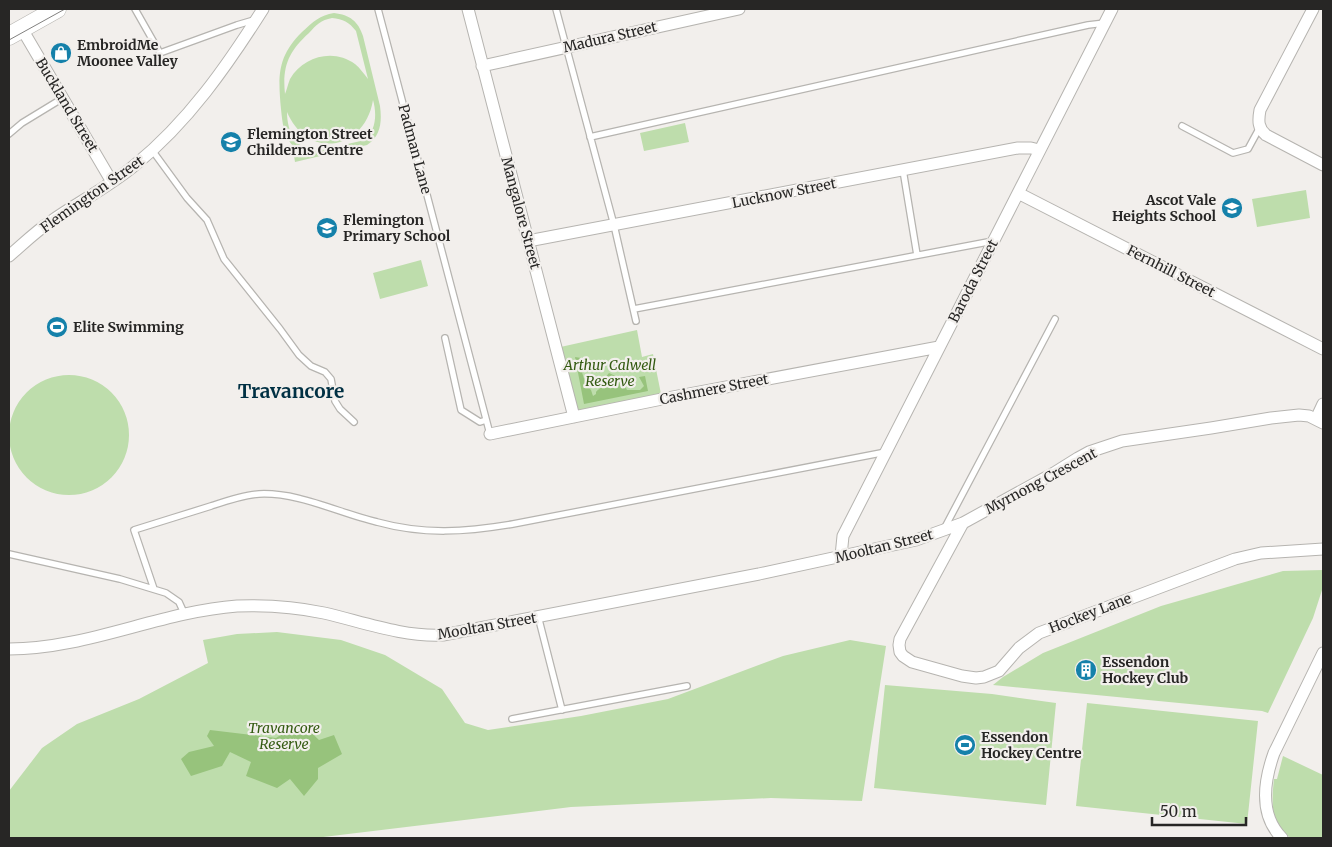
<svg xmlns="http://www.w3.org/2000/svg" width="1332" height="847" viewBox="0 0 1332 847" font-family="Merriweather,serif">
<rect width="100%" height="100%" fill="#f2efec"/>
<path fill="#beddac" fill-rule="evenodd" d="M 334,13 C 350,15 358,21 363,36 L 380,106 C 382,121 381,136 367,145 L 295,162 L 294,156 L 305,154 C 285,145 283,129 281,109 C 278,76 277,57 302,32 C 313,22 320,15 334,13 ZM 332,18 C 343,19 349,22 356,31 L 368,79 C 364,74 360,68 355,64 C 334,48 303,56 290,79 C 288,84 287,89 285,94 C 282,66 289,51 309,33 C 316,25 321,20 332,18 ZM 373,100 C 377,114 376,130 365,140 L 317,151 C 296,149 287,132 287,112 C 308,161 365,150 373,100 Z
M 685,123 L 689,142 L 644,151 L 640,133 Z
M 1306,190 L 1310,218 L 1257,227 L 1252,199 Z
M 421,260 L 428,286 L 380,299 L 373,273 Z
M 637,330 L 642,357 L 653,354 L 662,399 L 574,417 L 556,348 Z
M9 435a60 60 0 1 1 120 0a60 60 0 1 1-120 0Z
M 1323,570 L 1323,587 L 1313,618 L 1268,713 L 1262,711 L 993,685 L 1003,677 L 1043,653 L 1161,606 L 1283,571 Z
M 277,632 L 341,640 L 385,655 L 442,689 L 465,723 L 488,730 L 581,716 L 668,699 L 783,656 L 850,640 L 886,646 L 862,801 L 771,798 L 571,807 L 315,838 L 9,838 L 9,791 L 42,748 L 77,724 L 139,699 L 208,663 L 203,640 L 237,634 Z
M 885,685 L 992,694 L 1056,703 L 1046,805 L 874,788 Z
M 1087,703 L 1258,721 L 1247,824 L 1076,806 Z
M 1283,756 L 1323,775 L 1323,838 C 1314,838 1301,841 1292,838 C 1269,830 1272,797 1274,779 L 1277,779 Z"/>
<path fill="#97c37c" d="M 575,357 L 581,358 L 581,362 L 579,363 L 586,385 L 591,390 L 593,396 L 596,394 L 596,392 C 602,385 606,386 614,388 L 605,378 L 609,373 C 618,377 623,381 627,390 L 640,390 L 644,386 L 639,377 L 645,376 L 648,391 L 584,404 Z
M 300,722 L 319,740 L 334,735 L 342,754 L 318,768 L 318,779 L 304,796 L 290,779 L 277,788 L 246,776 L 251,762 L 230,752 L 222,766 L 191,776 L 181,759 L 189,752 L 214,746 L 207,736 L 210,730 L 276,738 Z"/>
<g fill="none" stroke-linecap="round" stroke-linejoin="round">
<g stroke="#b6b4b0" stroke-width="8">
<path id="service" d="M 135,9 L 160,53 L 237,25 L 254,20
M 378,9 L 490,434
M 556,9 L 614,225 L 636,321
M 1182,126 L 1233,153 L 1248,149 L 1260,127
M 9,134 L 22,123 L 63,98
M 590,137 L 1088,25 L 1105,23
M 152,150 L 187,198 L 207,220 L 224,259 L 280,329 L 299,355 L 311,366 L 325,372 L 331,379 L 335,401 L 340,409 L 354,422
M 903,170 L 917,255
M 634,309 L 993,241
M 445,338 L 461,410 L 480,422 L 486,420
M 944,529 L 1055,319
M 9,554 L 120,579 L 166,593 L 179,602 L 184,613
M 154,589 L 134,530 C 160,522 185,514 211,506 C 226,501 243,495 259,494 C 298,492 339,513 377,522 C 424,535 466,532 513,524 L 886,452
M 538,616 L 562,710
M 512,719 L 687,686"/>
</g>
<g stroke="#b6b4b0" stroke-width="13">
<path id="minor" d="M 468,9 L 574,417
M 1313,9 L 1260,110 C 1258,121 1258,128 1266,135 L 1323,165
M 22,29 L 112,182
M 482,66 L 739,9
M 1018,193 L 1323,349
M 528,241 L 1018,148 L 1031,148 L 1039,150
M 9,256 C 22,245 35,232 50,222 C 78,202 109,187 135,165 C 188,122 227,66 263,9
M 1316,419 L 1323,404
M 490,434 L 662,399 L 939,347
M 963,523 L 900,639 L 899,645 L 900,652 L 903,656 L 912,662 L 962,676 L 976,678 L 984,677 L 999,671 L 1019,648 L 1039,633 L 1235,559 L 1261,553 L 1323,549
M 841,556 L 843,536 L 1112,9
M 9,649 C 87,649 159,612 237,606 C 265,605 296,607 324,613 C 363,622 403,637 443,635 L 759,574 L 916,540 L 963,523 L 1054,473 L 1078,458 L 1089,452 L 1122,441 L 1211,428 L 1271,418 L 1299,415 L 1309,416 L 1323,423
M 1282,838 C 1259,815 1264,781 1274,753 L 1323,653"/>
</g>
<g stroke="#b6b4b0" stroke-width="19">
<path id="primary" d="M 9,36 L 57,9"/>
</g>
<use href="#service" stroke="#fff" stroke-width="5.5"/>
<use href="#minor" stroke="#fff" stroke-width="11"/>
<use href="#primary" stroke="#fff" stroke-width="18"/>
<path stroke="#82817f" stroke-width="1" d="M 9,40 L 65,9"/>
</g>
<defs>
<g id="shop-disc" transform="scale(1.125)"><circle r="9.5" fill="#1581aa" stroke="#f2efec"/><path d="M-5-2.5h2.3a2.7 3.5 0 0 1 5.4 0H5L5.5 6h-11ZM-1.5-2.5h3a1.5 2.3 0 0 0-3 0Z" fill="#fff"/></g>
<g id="school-disc" transform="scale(1.125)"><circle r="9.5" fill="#1581aa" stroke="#f2efec"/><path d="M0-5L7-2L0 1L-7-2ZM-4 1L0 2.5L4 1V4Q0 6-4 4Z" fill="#fff"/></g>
<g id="stadium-disc" transform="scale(1.125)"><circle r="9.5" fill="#1581aa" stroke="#f2efec"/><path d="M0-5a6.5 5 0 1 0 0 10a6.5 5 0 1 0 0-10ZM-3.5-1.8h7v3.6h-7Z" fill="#fff"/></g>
<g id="building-disc" transform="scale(1.125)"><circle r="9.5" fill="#1581aa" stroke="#f2efec"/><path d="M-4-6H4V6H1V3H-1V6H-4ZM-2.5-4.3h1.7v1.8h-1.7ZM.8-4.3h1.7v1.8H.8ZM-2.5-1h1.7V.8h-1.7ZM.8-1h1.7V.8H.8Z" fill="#fff"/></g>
</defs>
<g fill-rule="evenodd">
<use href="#shop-disc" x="61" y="53"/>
<use href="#school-disc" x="231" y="142"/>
<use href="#school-disc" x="1232" y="208"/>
<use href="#school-disc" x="327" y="228"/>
<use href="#stadium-disc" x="57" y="327"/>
<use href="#building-disc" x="1086" y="670"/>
<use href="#stadium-disc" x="965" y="745"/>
</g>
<g text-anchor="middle" stroke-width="4.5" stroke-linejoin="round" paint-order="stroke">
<g font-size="14" fill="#272625" stroke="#f2efec">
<text transform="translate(610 37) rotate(-13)" y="5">Madura Street</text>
<text transform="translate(67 105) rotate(59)" y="5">Buckland Street</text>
<text transform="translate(415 149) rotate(75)" y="5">Padman Lane</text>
<text transform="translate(784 193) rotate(-11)" y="5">Lucknow Street</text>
<text transform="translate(92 194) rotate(-35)" y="5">Flemington Street</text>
<text transform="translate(521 213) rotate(75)" y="5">Mangalore Street</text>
<text transform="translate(1171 271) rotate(27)" y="5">Fernhill Street</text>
<text transform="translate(973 281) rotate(-63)" y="5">Baroda Street</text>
<text transform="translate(714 389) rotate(-11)" y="5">Cashmere Street</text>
<text transform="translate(1041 481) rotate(-28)" y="5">Myrnong Crescent</text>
<text transform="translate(884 546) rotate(-14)" y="5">Mooltan Street</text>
<text transform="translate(1090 613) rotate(-21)" y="5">Hockey Lane</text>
<text transform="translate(487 626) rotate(-10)" y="5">Mooltan Street</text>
</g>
<g font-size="14" font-weight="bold" fill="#272625" stroke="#f2efec" text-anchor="start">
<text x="77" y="50">EmbroidMe<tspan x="77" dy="16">Moonee Valley</tspan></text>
<text x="247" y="139">Flemington Street<tspan x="247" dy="16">Childerns Centre</tspan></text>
<text x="1216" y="205" text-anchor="end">Ascot Vale<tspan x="1216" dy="16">Heights School</tspan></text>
<text x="343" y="225">Flemington<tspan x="343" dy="16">Primary School</tspan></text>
<text x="73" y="332">Elite Swimming</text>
<text x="1102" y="667">Essendon<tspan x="1102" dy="16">Hockey Club</tspan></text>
<text x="981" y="742">Essendon<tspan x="981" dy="16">Hockey Centre</tspan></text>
</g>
<g font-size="14" font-style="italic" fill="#335a11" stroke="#f2efec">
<text x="610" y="370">Arthur Calwell<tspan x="610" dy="16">Reserve</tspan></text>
<text x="284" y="733">Travancore<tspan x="284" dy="16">Reserve</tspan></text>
</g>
<g font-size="19" font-weight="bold" fill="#003043" stroke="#f2efec">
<text x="291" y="398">Travancore</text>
</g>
</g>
<rect width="1332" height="847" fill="none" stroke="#272625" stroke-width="20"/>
<path d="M1152 817v8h94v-8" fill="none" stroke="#272625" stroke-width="2.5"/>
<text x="1160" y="817" font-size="15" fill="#272625" stroke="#f2efec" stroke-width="4" paint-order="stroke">50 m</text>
</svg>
